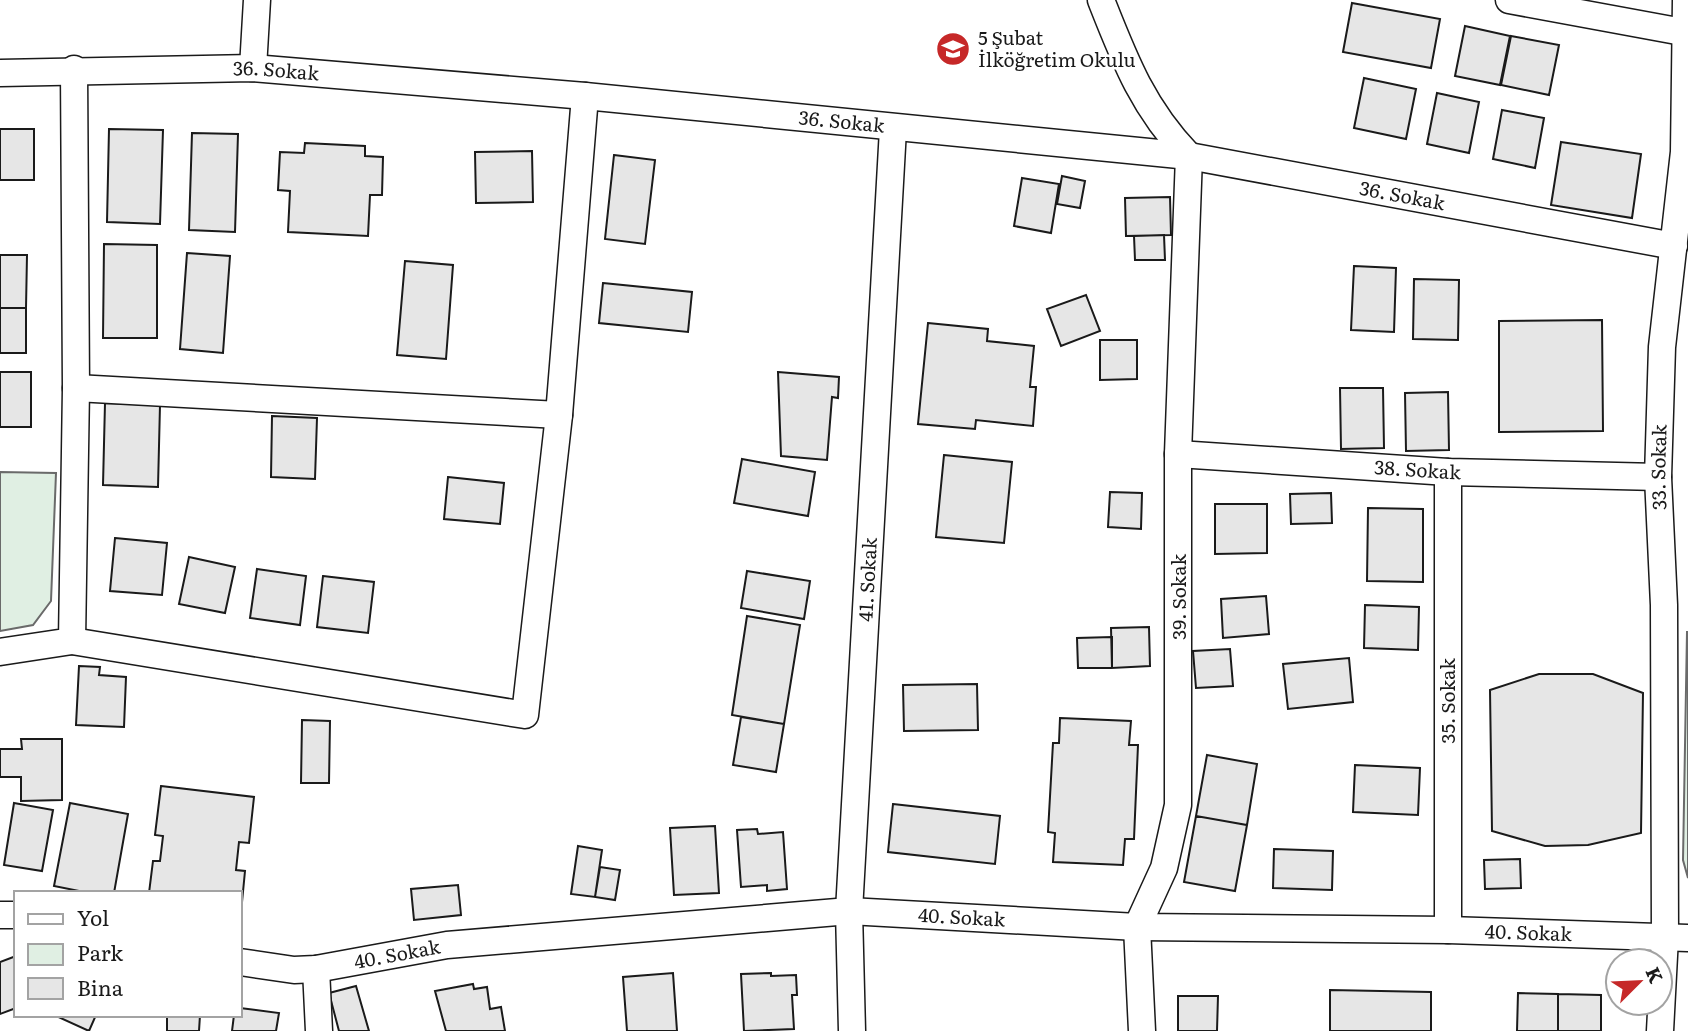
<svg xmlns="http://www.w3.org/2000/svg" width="1688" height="1031" viewBox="0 0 1688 1031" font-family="Literata,serif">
<rect width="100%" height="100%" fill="#fff"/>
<path fill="#e0efe3" stroke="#6a6a6a" stroke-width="2" d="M 0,472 L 56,473 L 51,601 L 33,625 L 0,631 Z
M 1687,632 L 1688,632 L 1688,878 L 1683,860 Z"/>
<path fill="#e6e6e6" stroke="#1a1a1a" stroke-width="2" d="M 1352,3 L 1440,19 L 1431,68 L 1343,52 Z
M 1465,26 L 1510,36 L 1500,85 L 1455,76 Z
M 1511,36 L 1559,45 L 1549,95 L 1501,85 Z
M 1364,78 L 1416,89 L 1406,139 L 1354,128 Z
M 1437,93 L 1479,102 L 1469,153 L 1427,144 Z
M 1502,110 L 1544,118 L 1535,168 L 1493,159 Z
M 0,129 L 34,129 L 34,180 L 0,180 Z
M 109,129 L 163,130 L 160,224 L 107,222 Z
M 192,133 L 238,134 L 235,232 L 189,230 Z
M 1561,142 L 1641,154 L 1632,218 L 1551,205 Z
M 305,143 L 365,146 L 365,156 L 383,157 L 382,195 L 370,195 L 368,236 L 288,232 L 290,191 L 278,190 L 280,152 L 304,153 Z
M 532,151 L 533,202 L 476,203 L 475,152 Z
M 614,155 L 655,160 L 645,244 L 605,239 Z
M 1062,176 L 1085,181 L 1080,208 L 1057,204 Z
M 1022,178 L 1059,184 L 1051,233 L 1014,226 Z
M 1170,197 L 1171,235 L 1126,236 L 1125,198 Z
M 1164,235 L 1165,260 L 1135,260 L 1134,236 Z
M 104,244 L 157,245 L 157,338 L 103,338 Z
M 187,253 L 230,256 L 223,353 L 180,349 Z
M 0,255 L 27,255 L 26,308 L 0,308 Z
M 405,261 L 453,265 L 446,359 L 397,355 Z
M 1354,266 L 1396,268 L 1394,332 L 1351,330 Z
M 1414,279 L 1459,280 L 1458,340 L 1413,339 Z
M 603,283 L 692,292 L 688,332 L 599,323 Z
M 1086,295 L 1100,331 L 1061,346 L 1047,309 Z
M 0,308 L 26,308 L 26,353 L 0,353 Z
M 1602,320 L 1603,431 L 1499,432 L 1499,321 Z
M 928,323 L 988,329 L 987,341 L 1034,346 L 1030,387 L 1036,387 L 1033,426 L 976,420 L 975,429 L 918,424 Z
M 1100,340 L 1137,340 L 1137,379 L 1100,380 Z
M 0,372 L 31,372 L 31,427 L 0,427 Z
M 778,372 L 839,377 L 838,398 L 832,397 L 827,460 L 781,456 Z
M 1340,388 L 1383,388 L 1384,448 L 1341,449 Z
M 1448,392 L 1449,450 L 1406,451 L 1405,393 Z
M 105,403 L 160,405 L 158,487 L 103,485 Z
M 272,416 L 317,418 L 315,479 L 271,477 Z
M 944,455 L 1012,462 L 1004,543 L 936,537 Z
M 742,459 L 815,472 L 808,516 L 734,503 Z
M 448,477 L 504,483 L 500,524 L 444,519 Z
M 1110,492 L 1142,493 L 1141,529 L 1108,527 Z
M 1331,493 L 1332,523 L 1291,524 L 1290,494 Z
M 1215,504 L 1267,504 L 1267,553 L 1215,554 Z
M 1368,508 L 1423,509 L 1423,582 L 1367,581 Z
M 115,538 L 167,543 L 162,595 L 110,591 Z
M 189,557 L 235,567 L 225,613 L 179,604 Z
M 257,569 L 306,576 L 300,625 L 250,618 Z
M 747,571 L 810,581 L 804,619 L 741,608 Z
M 323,576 L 374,582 L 368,633 L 317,627 Z
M 1266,596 L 1269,634 L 1223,638 L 1221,599 Z
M 1365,605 L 1419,607 L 1418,650 L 1364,648 Z
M 747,616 L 800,625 L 784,724 L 732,715 Z
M 1149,627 L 1150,666 L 1112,668 L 1111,628 Z
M 1112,637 L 1112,668 L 1078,668 L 1077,638 Z
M 1230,649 L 1233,686 L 1196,688 L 1193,651 Z
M 1349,658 L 1353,702 L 1288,709 L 1283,664 Z
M 79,666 L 100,667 L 99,675 L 126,677 L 124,727 L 76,725 Z
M 1539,674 L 1593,674 L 1643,693 L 1641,833 L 1588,845 L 1545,846 L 1492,831 L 1490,690 Z
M 977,684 L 978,730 L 904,731 L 903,685 Z
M 741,717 L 784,724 L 776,772 L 733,765 Z
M 1060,718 L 1131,721 L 1129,745 L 1138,745 L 1134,839 L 1125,839 L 1123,865 L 1053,862 L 1055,833 L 1048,832 L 1053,743 L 1059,743 Z
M 302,720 L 330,721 L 329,783 L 301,783 Z
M 21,739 L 62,739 L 62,800 L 21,801 L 21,777 L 0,777 L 0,749 L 22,749 Z
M 1207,755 L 1257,764 L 1247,825 L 1196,816 Z
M 1355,765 L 1420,768 L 1418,815 L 1353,812 Z
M 161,786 L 254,797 L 249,843 L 239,842 L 236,870 L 245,871 L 240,923 L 240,893 L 149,893 L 153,861 L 160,861 L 163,836 L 155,835 Z
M 14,803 L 53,810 L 42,871 L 4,865 Z
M 70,803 L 128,814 L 114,893 L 89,893 L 54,886 Z
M 893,804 L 1000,816 L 995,864 L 888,852 Z
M 1196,816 L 1247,825 L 1235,891 L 1184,882 Z
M 715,826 L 719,893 L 674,895 L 670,828 Z
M 757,829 L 758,834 L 783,832 L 787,889 L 767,891 L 767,885 L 741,887 L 737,830 Z
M 578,846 L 602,850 L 595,897 L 571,894 Z
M 1274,849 L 1333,851 L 1332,890 L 1273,888 Z
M 1520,859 L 1521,888 L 1485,889 L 1484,860 Z
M 600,867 L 620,870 L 615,900 L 595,897 Z
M 458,885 L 461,915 L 414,920 L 411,889 Z
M 16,956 L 16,1008 L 0,1014 L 0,962 Z
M 673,973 L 677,1031 L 627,1031 L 623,977 Z
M 771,973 L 771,976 L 796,975 L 797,995 L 792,995 L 794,1029 L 744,1031 L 741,974 Z
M 473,984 L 474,989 L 487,987 L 490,1009 L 501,1007 L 505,1031 L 446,1031 L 435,991 Z
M 356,986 L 369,1031 L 339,1031 L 329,993 Z
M 1330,990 L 1431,992 L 1431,1031 L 1330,1031 Z
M 1518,993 L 1558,994 L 1558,1031 L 1517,1031 Z
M 1558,994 L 1601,995 L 1601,1031 L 1558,1031 Z
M 1178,996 L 1218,996 L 1217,1031 L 1178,1031 Z
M 240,1008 L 279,1013 L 276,1031 L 232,1031 L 234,1015 L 240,1015 Z
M 54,1015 L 96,1015 L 89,1031 Z
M 167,1015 L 200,1015 L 199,1031 L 167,1031 Z"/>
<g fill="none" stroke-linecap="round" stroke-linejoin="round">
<g stroke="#1a1a1a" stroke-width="29">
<g id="street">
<path d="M 1101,0 C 1125,61 1143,108 1189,156 L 1178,454 L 1178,805 L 1164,868 L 1137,927 L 1142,1031"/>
<path d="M 1509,0 L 1688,33"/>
<path d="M 253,68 L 257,0"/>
<path id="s1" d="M 0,73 L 253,68 L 585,96 L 1189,156 L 1674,246"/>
<path d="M 76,388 L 559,415"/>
<path id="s2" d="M 1178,454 L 1448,472 L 1658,477"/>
<path d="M 72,641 L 525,715 L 559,415 L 585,96"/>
<path d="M 0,652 L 72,641 L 76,388 L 74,69"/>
<path d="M 0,915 L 16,915"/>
<path d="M 1448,930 L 1448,472"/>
<path id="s3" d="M 240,962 L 294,970 L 316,969 L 447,945 L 849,911 L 1137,927 L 1448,930 L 1688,938"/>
<path d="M 316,969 L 319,1031"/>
<path id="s4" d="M 852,1031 L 849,911 L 893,129"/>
<path id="s5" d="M 1660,1031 L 1665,937 L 1664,605 L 1658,477 L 1662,347 L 1684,152 L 1686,0"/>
</g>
</g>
<use href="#street" stroke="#fff" stroke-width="26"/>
</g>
<defs>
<g id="school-disc" transform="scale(1.75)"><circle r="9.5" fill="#c62828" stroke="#fff"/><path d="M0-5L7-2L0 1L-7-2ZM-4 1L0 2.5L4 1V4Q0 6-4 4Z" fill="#fff"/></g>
</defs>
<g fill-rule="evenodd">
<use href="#school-disc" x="953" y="49"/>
</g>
<g text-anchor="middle" stroke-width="5" stroke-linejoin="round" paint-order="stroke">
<g font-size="19" fill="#1a1a1a" stroke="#fff" text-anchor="start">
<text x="978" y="45">5 Şubat<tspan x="978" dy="22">İlköğretim Okulu</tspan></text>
</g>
<g font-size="19" fill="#1a1a1a" stroke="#fff">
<text dy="7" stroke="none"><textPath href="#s1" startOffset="276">36. Sokak</textPath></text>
<text dy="7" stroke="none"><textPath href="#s1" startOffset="844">36. Sokak</textPath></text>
<text dy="7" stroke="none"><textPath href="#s1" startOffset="1410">36. Sokak</textPath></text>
<text dy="7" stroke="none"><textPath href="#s5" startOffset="564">33. Sokak</textPath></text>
<text dy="7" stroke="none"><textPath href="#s2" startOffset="240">38. Sokak</textPath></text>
<text dy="7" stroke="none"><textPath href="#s4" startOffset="452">41. Sokak</textPath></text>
<text transform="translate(1179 597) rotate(-90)" y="7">39. Sokak</text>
<text transform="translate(1448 701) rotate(-90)" y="7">35. Sokak</text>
<text dy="7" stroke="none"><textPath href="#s3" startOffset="726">40. Sokak</textPath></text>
<text dy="7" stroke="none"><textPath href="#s3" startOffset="1293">40. Sokak</textPath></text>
<text dy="7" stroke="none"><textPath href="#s3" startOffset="159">40. Sokak</textPath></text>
</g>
</g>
<rect x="14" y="891" width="228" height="126" fill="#ffffff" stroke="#a3a3a3" stroke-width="2"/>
<rect x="28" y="914" width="35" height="10" fill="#ffffff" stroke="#a3a3a3" stroke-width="2"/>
<text x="77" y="926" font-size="21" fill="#1a1a1a">Yol</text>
<rect x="28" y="944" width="35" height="21" fill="#e0efe3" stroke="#a3a3a3" stroke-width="2"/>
<text x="77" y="961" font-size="21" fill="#1a1a1a">Park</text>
<rect x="28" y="978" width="35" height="21" fill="#e6e6e6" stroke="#a3a3a3" stroke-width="2"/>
<text x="77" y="996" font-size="21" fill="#1a1a1a">Bina</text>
<g transform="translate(1639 982) rotate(66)"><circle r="33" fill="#ffffff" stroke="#a3a3a3" stroke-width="2"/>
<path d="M0-5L12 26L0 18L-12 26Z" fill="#c62828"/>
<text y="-10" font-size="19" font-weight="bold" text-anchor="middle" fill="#1a1a1a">K</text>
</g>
</svg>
